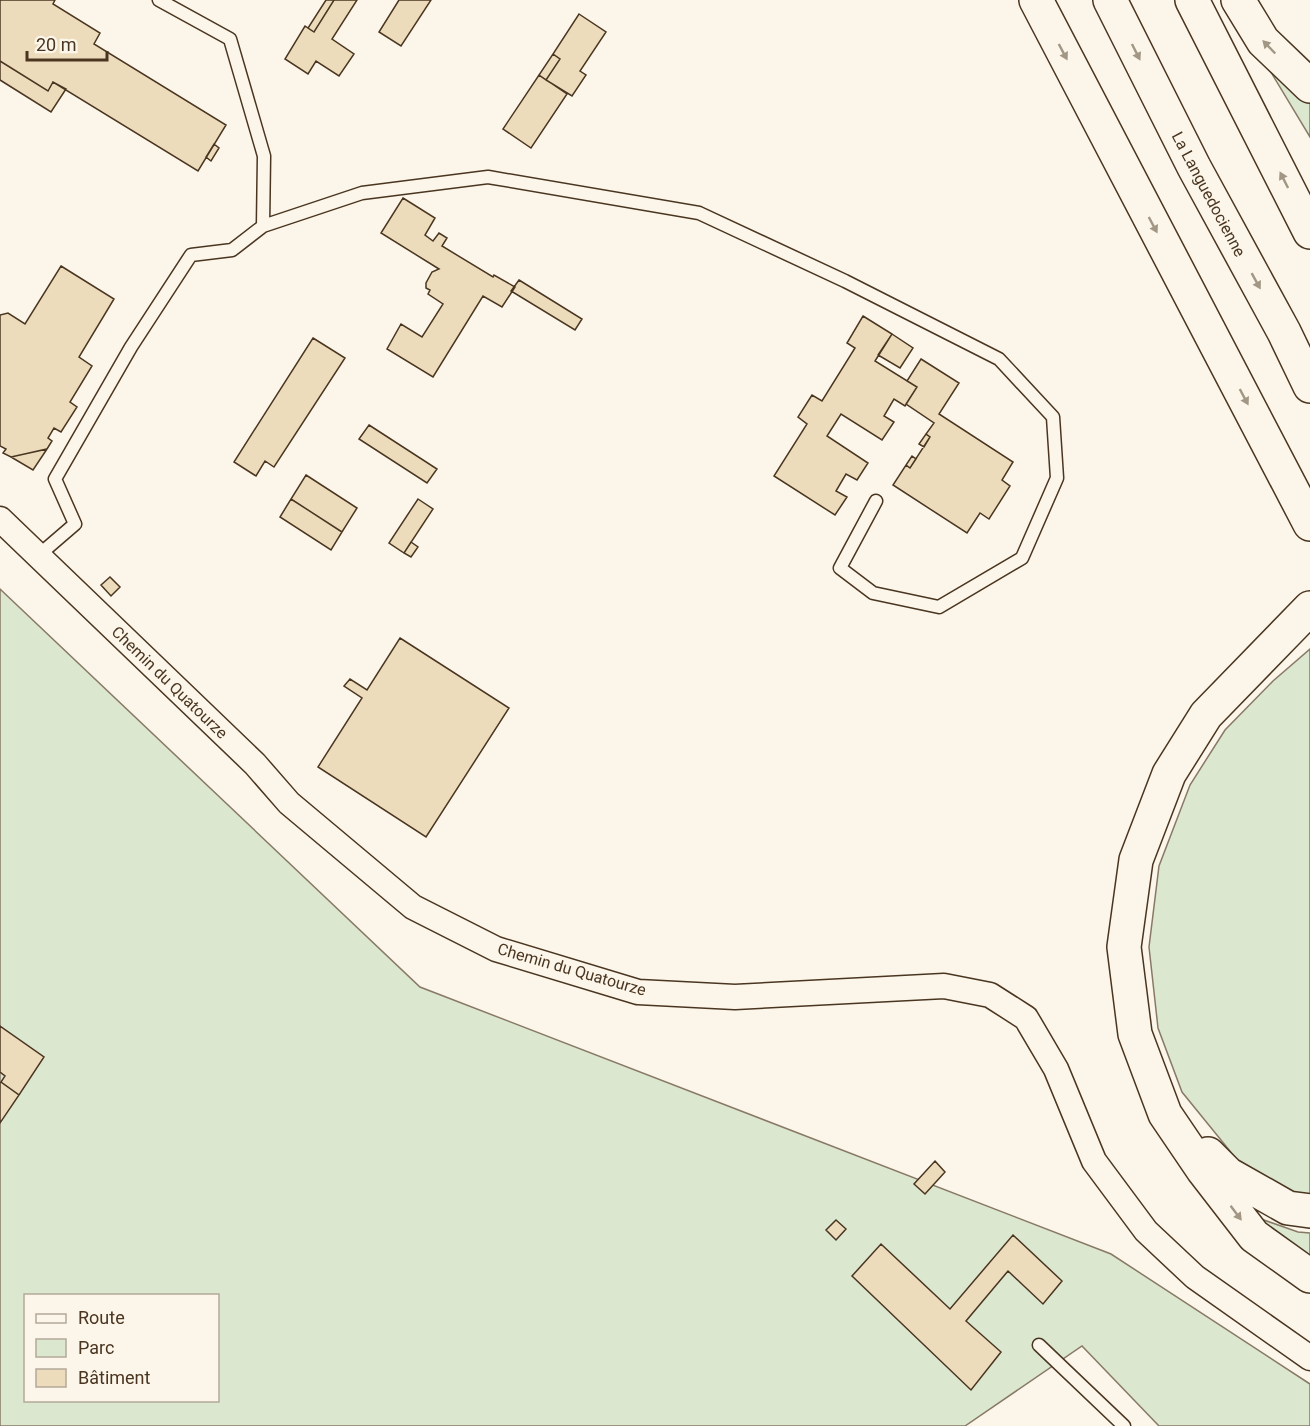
<svg xmlns="http://www.w3.org/2000/svg" width="1310" height="1426" viewBox="0 0 1310 1426" font-family="Roboto,sans-serif">
<rect width="100%" height="100%" fill="#fbf6e9"/>
<path fill="#dce7d0" stroke="#887966" stroke-width="1.5" fill-rule="evenodd" d="M 1269,69 L 1310,101 L 1310,137 Z
M 0,589 L 420,987 L 1111,1254 L 1310,1384 L 1310,1426 L 1159,1426 L 1082,1346 L 965,1426 L 0,1426 ZM 26,1296 L 218,1296 L 218,1400 L 26,1400 Z
M 1310,649 L 1310,1195 L 1293,1193 L 1238,1161 L 1182,1092 L 1158,1028 L 1149,947 L 1159,866 L 1190,785 L 1225,730 L 1273,681 Z
M 1244,1213 L 1298,1232 L 1310,1233 L 1310,1260 Z"/>
<path fill="#ecdcbc" stroke="#4a3520" stroke-width="1.5" d="M 0,0 L 55,0 L 53,4 L 100,33 L 94,44 L 226,125 L 198,171 L 53,82 L 48,91 L 0,61 Z
M 326,0 L 334,0 L 314,32 L 308,28 Z
M 334,0 L 357,0 L 332,39 L 354,54 L 339,76 L 316,61 L 308,74 L 285,59 L 305,26 L 314,32 Z
M 399,0 L 431,0 L 401,46 L 379,32 Z
M 579,14 L 606,32 L 580,71 L 586,75 L 572,96 L 546,80 L 560,59 L 553,54 Z
M 553,54 L 560,59 L 546,80 L 539,75 Z
M 0,61 L 48,91 L 53,82 L 66,89 L 51,112 L 0,80 Z
M 539,75 L 567,94 L 531,148 L 503,129 Z
M 214,144 L 219,148 L 211,161 L 206,157 Z
M 403,198 L 435,218 L 425,235 L 433,241 L 439,233 L 447,238 L 442,246 L 493,277 L 494,275 L 515,287 L 502,307 L 483,296 L 433,377 L 387,349 L 401,324 L 422,337 L 443,304 L 428,294 L 430,290 L 426,288 L 426,283 L 432,272 L 439,269 L 381,233 Z
M 61,266 L 114,299 L 79,357 L 92,366 L 70,402 L 77,407 L 61,432 L 54,428 L 48,438 L 52,441 L 47,449 L 11,457 L 3,453 L 6,449 L 0,446 L 0,315 L 8,313 L 25,324 Z
M 519,280 L 582,319 L 575,330 L 511,291 Z
M 863,316 L 892,334 L 875,361 L 917,387 L 905,406 L 894,399 L 884,416 L 894,422 L 882,440 L 841,414 L 827,436 L 868,463 L 857,480 L 846,474 L 836,491 L 847,497 L 835,515 L 774,476 L 807,424 L 798,417 L 812,395 L 822,401 L 855,348 L 847,343 Z
M 892,334 L 913,348 L 900,368 L 878,355 Z
M 313,338 L 345,358 L 274,467 L 265,461 L 256,476 L 234,462 Z
M 921,359 L 959,383 L 939,414 L 1013,462 L 1002,480 L 1010,486 L 989,519 L 980,513 L 967,533 L 893,485 L 906,465 L 910,468 L 930,437 L 926,434 L 934,423 L 906,404 L 917,387 L 907,381 Z
M 369,425 L 437,469 L 427,483 L 359,439 Z
M 926,434 L 930,437 L 924,447 L 919,444 Z
M 47,449 L 33,470 L 11,457 Z
M 912,456 L 916,459 L 910,468 L 906,465 Z
M 306,475 L 357,508 L 342,532 L 291,499 Z
M 291,499 L 342,532 L 331,550 L 280,517 Z
M 418,499 L 433,509 L 404,553 L 389,543 Z
M 411,542 L 418,547 L 411,557 L 404,553 Z
M 110,577 L 120,587 L 111,596 L 101,585 Z
M 400,638 L 509,708 L 426,837 L 318,767 L 362,698 L 344,686 L 350,679 L 367,690 Z
M 0,1026 L 44,1057 L 19,1095 L 1,1082 L 5,1076 L 0,1072 Z
M 1,1082 L 19,1095 L 0,1123 L 0,1083 Z
M 935,1161 L 945,1172 L 925,1194 L 914,1184 Z
M 836,1220 L 846,1229 L 836,1240 L 826,1230 Z
M 1013,1235 L 1062,1281 L 1043,1304 L 1008,1271 L 966,1321 L 1001,1352 L 971,1390 L 852,1276 L 881,1244 L 950,1309 Z"/>
<g fill="none" stroke-linecap="round" stroke-linejoin="round">
<g stroke="#4a3520" stroke-width="15">
<path id="service" d="M 263,226 L 362,193 L 488,177 L 699,213 L 845,281 L 999,359 L 1053,417 L 1057,478 L 1022,558 L 939,607 L 873,593 L 840,568 L 876,501
M 39,555 L 75,524 L 55,479 L 131,347 L 191,255 L 232,250 L 263,226 L 264,156 L 230,39 L 159,0
M 1039,1345 L 1124,1426"/>
</g>
<g stroke="#4a3520" stroke-width="27">
<path id="minor" d="M 0,519 L 255,764 L 289,803 L 413,907 L 496,949 L 638,992 L 735,997 L 944,986 L 990,995 L 1026,1018 L 1056,1069 L 1094,1161 L 1146,1231 L 1195,1277 L 1310,1358"/>
</g>
<g stroke="#4a3520" stroke-width="36">
<path id="motorway" d="M 1036,0 L 1310,524
M 1110,0 L 1194,167 L 1284,332 L 1310,386
M 1192,0 L 1310,232
M 1238,0 L 1263,41 L 1310,86
M 1310,608 L 1206,715 L 1169,774 L 1136,860 L 1124,947 L 1135,1034 L 1165,1114 L 1203,1170 L 1254,1236 L 1310,1276
M 1208,1154 L 1228,1174 L 1288,1208 L 1310,1211"/>
</g>
<use href="#service" stroke="#fbf6e9" stroke-width="12"/>
<use href="#minor" stroke="#fbf6e9" stroke-width="24"/>
<use href="#motorway" stroke="#fbf6e9" stroke-width="33"/>
</g>
<defs><path id="oneway-solid" d="M-6-.8H1V-3.2L6.5 0L1 3.2V.8H-6Z" transform="scale(1.5)"/></defs>
<g fill="#a29684">
<use href="#oneway-solid" transform="translate(1269 47) rotate(-134)"/>
<use href="#oneway-solid" transform="translate(1063 52) rotate(62)"/>
<use href="#oneway-solid" transform="translate(1136 52) rotate(63)"/>
<use href="#oneway-solid" transform="translate(1284 180) rotate(-117)"/>
<use href="#oneway-solid" transform="translate(1153 225) rotate(62)"/>
<use href="#oneway-solid" transform="translate(1256 281) rotate(61)"/>
<use href="#oneway-solid" transform="translate(1244 397) rotate(62)"/>
<use href="#oneway-solid" transform="translate(1236 1213) rotate(53)"/>
</g>
<g text-anchor="middle" stroke-width="4.5" stroke-linejoin="round" paint-order="stroke">
<g font-size="16" fill="#4a3520" stroke="#fbf6e9">
<text transform="translate(1209 194) rotate(62)" y="6">La Languedocienne</text>
<text transform="translate(170 682) rotate(44)" y="6">Chemin du Quatourze</text>
<text transform="translate(572 969) rotate(16)" y="6">Chemin du Quatourze</text>
</g>
</g>
<rect x="24" y="1294" width="195" height="108" fill="#fbf6e9" stroke="#b4a999" stroke-width="1.5"/>
<rect x="36" y="1314" width="30" height="9" fill="#fbf6e9" stroke="#b4a999" stroke-width="1.5"/>
<text x="78" y="1324" font-size="18" fill="#4a3520">Route</text>
<rect x="36" y="1339" width="30" height="18" fill="#dce7d0" stroke="#b4a999" stroke-width="1.5"/>
<text x="78" y="1354" font-size="18" fill="#4a3520">Parc</text>
<rect x="36" y="1369" width="30" height="18" fill="#ecdcbc" stroke="#b4a999" stroke-width="1.5"/>
<text x="78" y="1384" font-size="18" fill="#4a3520">Bâtiment</text>
<path d="M27 51v9h80v-9" fill="none" stroke="#4a3520" stroke-width="3"/>
<text x="36" y="51" font-size="18" fill="#4a3520" stroke="#fbf6e9" stroke-width="4.5" paint-order="stroke">20 m</text>
</svg>
